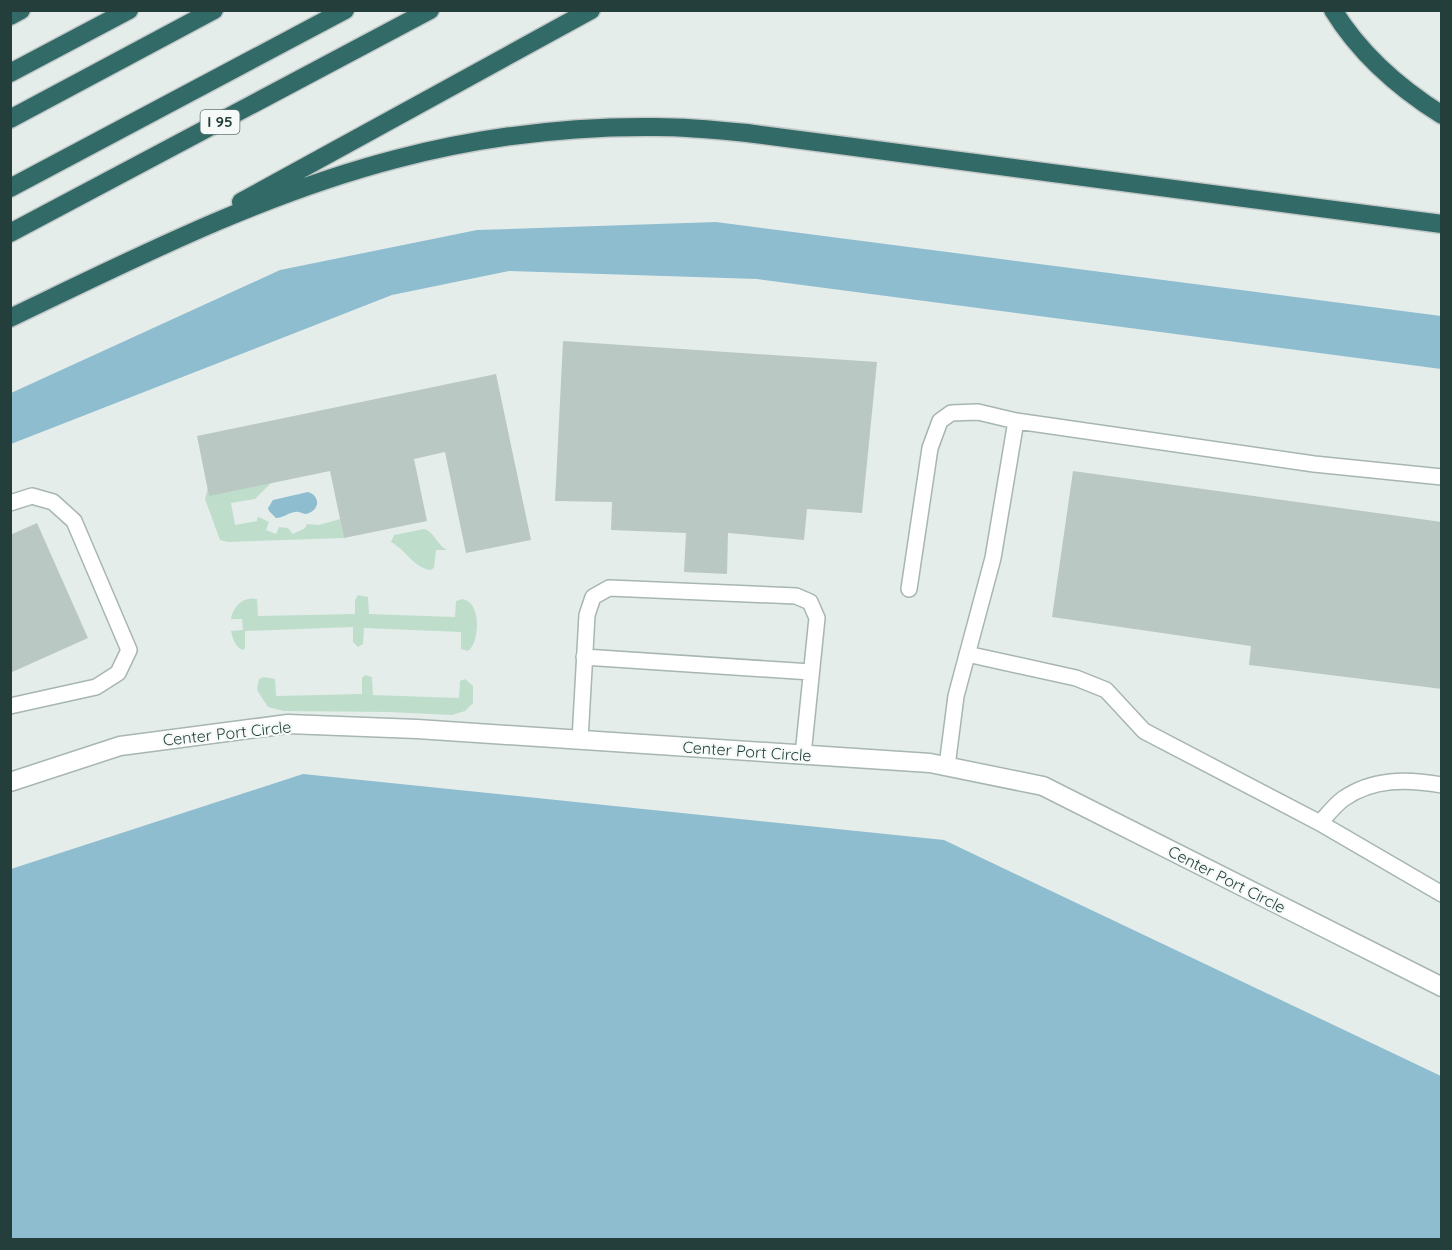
<svg xmlns="http://www.w3.org/2000/svg" width="1452" height="1250" viewBox="0 0 1452 1250" font-family="Quicksand,sans-serif">
<rect width="100%" height="100%" fill="#e5edeb"/>
<path fill="#bedecb" d="M 271,483 L 255,499 L 231,503 L 235,525 L 257,521 L 257,518 L 259,517 L 269,522 L 266,530 L 276,534 L 279,527 L 288,528 L 293,534 L 305,528 L 307,524 L 319,525 L 340,519 L 344,538 L 228,542 L 220,540 L 205,499 L 208,488 Z
M 424,529 C 435,532 436,544 447,550 L 436,550 L 434,568 L 430,570 C 413,567 406,550 391,542 L 394,535 Z
M 358,595 L 368,597 L 369,614 L 455,617 L 456,601 L 463,599 C 468,601 472,603 474,609 C 479,619 478,644 468,651 L 461,649 L 461,632 L 364,628 L 363,644 L 358,647 L 353,642 L 353,627 L 245,631 L 245,648 L 243,650 C 235,647 233,639 231,631 L 243,630 L 242,619 L 231,619 C 233,607 243,596 257,599 L 258,616 L 355,614 L 355,600 Z
M 365,675 L 372,677 L 373,695 L 459,698 L 460,681 L 465,679 L 473,686 L 473,703 L 465,711 L 452,715 L 389,712 L 284,711 L 268,707 L 257,690 L 259,679 L 264,677 L 275,679 L 276,696 L 362,694 L 362,678 Z"/>
<path fill="#8fbdd0" d="M 716,222 L 1441,316 L 1441,369 L 757,279 L 509,271 L 392,295 L 11,444 L 11,393 L 280,270 L 477,230 Z
M 308,492 C 319,495 321,508 309,513 C 304,516 300,511 295,512 C 288,513 283,518 276,518 L 269,511 L 268,508 L 273,500 Z
M 303,774 L 944,840 L 1441,1076 L 1441,1239 L 11,1239 L 11,869 Z"/>
<path fill="#bac8c4" d="M 563,341 L 877,362 L 862,513 L 807,509 L 804,540 L 728,533 L 727,574 L 684,572 L 686,533 L 611,530 L 612,502 L 555,501 Z
M 496,374 L 531,540 L 466,553 L 445,452 L 414,459 L 427,521 L 344,538 L 330,471 L 209,496 L 197,436 Z
M 1073,471 L 1442,522 L 1442,689 L 1249,665 L 1251,646 L 1052,617 Z
M 37,523 L 88,638 L 10,673 L 10,535 Z"/>
<g fill="none" stroke-linecap="round" stroke-linejoin="round">
<g stroke="#a7b5b3" stroke-width="18">
<path id="service" d="M 10,503 L 32,496 L 53,502 L 74,521 L 129,650 L 118,673 L 96,687 L 10,706
M 909,589 L 930,448 L 940,421 L 951,413 L 978,412 L 1016,421
M 967,654 L 1076,678 L 1106,690 L 1144,731 L 1320,823
M 584,657 L 811,672
M 580,740 L 587,615 L 593,597 L 609,588 L 796,596 L 810,602 L 817,618 L 803,755
M 947,766 L 956,696 L 993,558 L 1016,421 L 1314,464 L 1442,477
M 1442,785 C 1407,779 1373,778 1343,799 C 1334,806 1327,815 1320,823 L 1442,894"/>
</g>
<g stroke="#a7b5b3" stroke-width="21">
<path id="minor" d="M 10,782 L 120,746 L 288,724 L 417,729 L 930,763 L 1043,786 L 1442,987"/>
</g>
<g stroke="#c2c9c8" stroke-width="21">
<path id="motorway" d="M 1333,10 C 1360,54 1399,88 1442,115
M 10,16 L 21,10
M 10,73 L 129,10
M 10,119 L 214,10
M 10,188 L 345,10
M 241,202 L 591,10
M 10,233 L 430,10
M 10,318 C 135,258 261,194 396,159 C 480,137 569,126 656,127 C 686,127 717,130 747,133 L 1442,224"/>
</g>
<use href="#service" stroke="#fff" stroke-width="15"/>
<use href="#minor" stroke="#fff" stroke-width="18"/>
<use href="#motorway" stroke="#316a66" stroke-width="18"/>
</g>
<g text-anchor="middle" stroke-width="4.5" stroke-linejoin="round" paint-order="stroke">
<rect fill="#f5faf8" stroke="#637774" stroke-width="1.5" x="200.5" y="110" width="39" height="24" rx="4.5"/>
<g font-size="15" font-weight="bold" fill="#243f3b">
<text x="220" y="127">I 95</text>
</g>
<g font-size="16" fill="#243f3b" stroke="#f5faf8">
<text transform="translate(227 733) rotate(-6)" y="6">Center Port Circle</text>
<text transform="translate(747 751) rotate(4)" y="6">Center Port Circle</text>
<text transform="translate(1227 879) rotate(27)" y="6">Center Port Circle</text>
</g>
</g>
<rect width="1452" height="1250" fill="none" stroke="#243f3b" stroke-width="24"/>
</svg>
